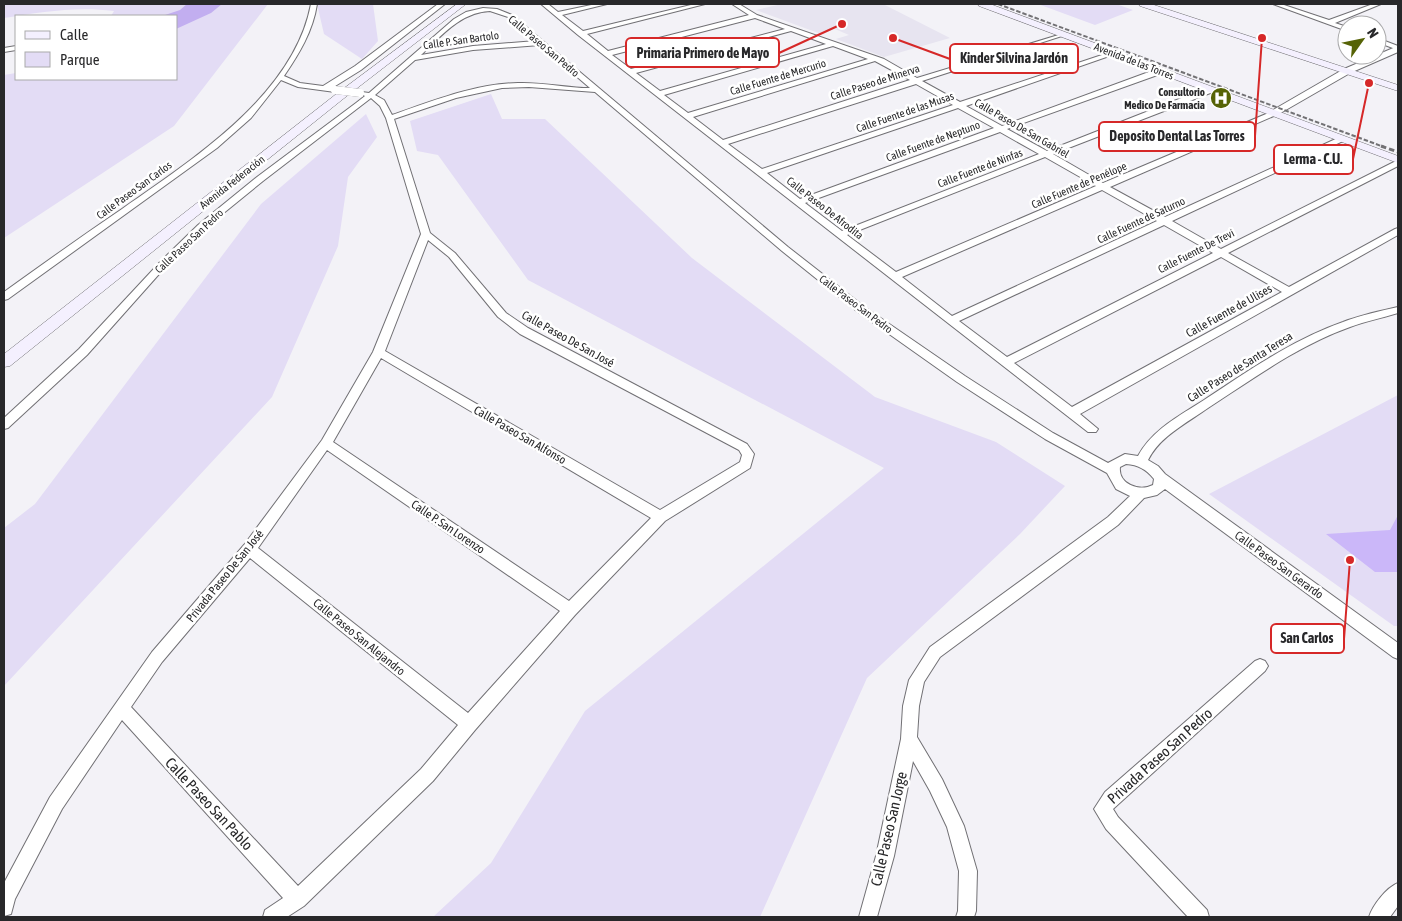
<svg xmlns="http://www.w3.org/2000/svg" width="1402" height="921" viewBox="0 0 1402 921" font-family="'Asap Condensed',sans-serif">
<rect width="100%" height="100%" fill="#f3f2f7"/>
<path fill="#e7e4f0" d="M 782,4 L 883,4 L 950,38 L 884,57 L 836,39 L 849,35 L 835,29 L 821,34 L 756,10 Z"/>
<path fill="#e3dcf5" d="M 4,4 L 268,4 L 174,126 L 4,238 L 4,75 L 16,73 L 16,79 L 176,79 L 176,16 L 111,16 L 114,11 C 76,6 41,12 4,18 Z
M 317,4 L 373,4 L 378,41 L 362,59 L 324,34 Z
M 1038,4 L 1116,4 L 1133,10 L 1095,25 Z
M 491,94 L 502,119 L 545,119 L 692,258 L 875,397 L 996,442 L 1065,486 L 1020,534 L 867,678 L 760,917 L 433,917 L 491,863 L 585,711 L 884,468 L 528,280 L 438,155 L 417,151 L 410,121 Z
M 366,114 L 377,137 L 348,177 L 338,246 L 272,397 L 4,686 L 4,528 L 35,504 L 261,204 Z
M 1398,395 L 1398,626 L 1394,626 L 1209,494 Z"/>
<path fill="#cbb7f9" d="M 1398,515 L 1398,572 L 1375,572 L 1326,534 L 1390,530 Z"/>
<path fill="#c2aef0" d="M 187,4 L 222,4 L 211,13 L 176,29 L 176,16 L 162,16 L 180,10 Z"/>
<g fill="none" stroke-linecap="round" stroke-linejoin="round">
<g stroke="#717074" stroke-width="2">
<path id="minor" d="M 311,4 L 317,4 C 313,31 299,54 284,76 L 300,83 L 323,86 L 355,66 L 438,4 L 445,4 L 361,70 L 332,88 L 335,88 L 335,92 L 298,87 L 281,80 L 251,118 L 217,148 L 8,299 L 4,300 L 4,292 C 43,264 82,236 122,209 C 193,159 294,95 311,4 Z
M 541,4 L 548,4 L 558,12 L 596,4 L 607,4 L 562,15 L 583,31 L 695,4 L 705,4 L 587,34 L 608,51 L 749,15 L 732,4 L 739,4 L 757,15 L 884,59 L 917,78 L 1065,33 L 1065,35 L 922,81 L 960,102 L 1111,52 L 1115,52 L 1115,54 L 966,106 L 1002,126 L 1157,69 L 1163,69 L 1163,73 L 1007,129 L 1047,151 L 1207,88 L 1213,88 L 1213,92 L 1053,154 L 1103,183 L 1273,111 L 1276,111 L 1276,115 L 1110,187 L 1165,217 L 1340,137 L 1344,139 L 1343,141 L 1172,221 L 1221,249 L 1398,160 L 1398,166 L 1228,253 L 1289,287 L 1395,229 L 1398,228 L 1398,235 L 1080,414 L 1098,429 L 1096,432 L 1088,432 L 578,35 ZM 755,18 L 785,29 L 631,69 L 612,55 ZM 791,31 L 826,44 L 660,91 L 636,73 ZM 833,46 L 868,59 L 688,113 L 664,95 ZM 875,61 L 910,80 L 723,140 L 693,117 ZM 916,84 L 953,105 L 762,169 L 728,144 ZM 958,108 L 994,128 L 800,199 L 767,173 ZM 1000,132 L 1039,154 L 842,231 L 805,203 ZM 1045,157 L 1096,186 L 896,272 L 847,235 ZM 1102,190 L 1157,221 L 952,316 L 902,277 ZM 1164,225 L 1213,253 L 1007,357 L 959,321 ZM 1221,257 L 1282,292 L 1072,407 L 1014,363 Z
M 1273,4 L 1281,4 L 1329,20 L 1373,4 L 1381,4 L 1335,23 L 1347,27 L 1347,31 Z
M 483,8 L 497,9 L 512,15 L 788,247 L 866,308 L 965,376 L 1053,433 L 1108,463 L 1125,454 L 1138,456 C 1152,430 1179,416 1204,400 C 1248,371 1292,340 1343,322 C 1361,315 1380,311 1398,307 L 1398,313 C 1382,318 1366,321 1350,327 C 1299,345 1254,378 1208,408 C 1187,423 1160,436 1148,460 L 1158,466 L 1165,474 L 1398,643 L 1398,659 L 1393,657 L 1165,489 L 1157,495 L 1144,498 L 1118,525 L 940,657 L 924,682 L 919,706 L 917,737 L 942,779 L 964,826 L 977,871 L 976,911 L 974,917 L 956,917 L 958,911 L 959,871 L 947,827 L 930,791 L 913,761 L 894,856 L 877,917 L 859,917 L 876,856 L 901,739 L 903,706 L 909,680 L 930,647 L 1108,517 L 1130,496 L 1116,489 L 1107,473 L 1045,439 L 957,382 L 858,312 L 782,251 L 595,92 L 529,87 L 502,88 L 456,98 L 394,119 L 430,233 L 455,253 L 506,313 L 528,328 L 747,444 L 754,454 L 750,468 L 665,521 L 575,615 L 475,730 L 433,781 L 304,906 L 287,917 L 263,917 L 265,910 L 283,898 L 122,720 L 62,809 L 15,899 L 11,914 L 4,916 L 4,883 L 50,797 L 152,652 L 244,545 L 322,440 L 373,352 L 421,234 L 386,118 L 380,106 L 371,98 L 263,181 L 204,229 L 168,264 L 87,355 L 8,428 L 4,429 L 4,418 L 79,349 L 162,260 L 198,225 L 257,177 L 356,103 L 365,96 L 361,94 L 362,92 L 369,93 L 454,19 L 466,12 ZM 490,11 L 508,17 L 536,41 L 473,46 L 421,55 C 441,36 461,12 490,11 ZM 540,45 L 590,88 C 566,88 542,82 518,83 C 474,84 433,101 392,115 L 384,100 L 375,95 L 415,60 L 473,50 ZM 428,240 L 449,257 L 498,317 L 520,334 L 739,450 L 742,455 L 740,462 L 660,510 L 385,351 ZM 381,358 L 651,518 L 569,601 L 333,442 ZM 327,450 L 560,611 L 468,713 L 258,548 ZM 1126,464 C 1138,465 1146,469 1154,479 L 1153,485 C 1139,492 1118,484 1120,467 ZM 250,558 L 458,725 L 421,769 L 298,886 L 131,707 L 162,662 Z
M 1377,38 L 1398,46 L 1398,50 L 1377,42 Z
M 16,46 L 16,50 L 4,52 L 4,48 Z
M 1260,659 L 1265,661 L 1268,666 L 1265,671 L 1113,809 L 1118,817 L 1207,910 L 1209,917 L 1188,917 L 1106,829 L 1094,809 L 1105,792 L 1255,661 Z
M 1398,883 L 1398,906 L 1390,917 L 1369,917 C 1373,905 1386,888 1398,883 Z"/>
</g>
<g stroke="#717074" stroke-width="2">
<path id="tertiary" d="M 1398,46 L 1398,52 L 1350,73 L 1277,115 L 1269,115 L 1268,113 L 1344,69 Z"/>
</g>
<g stroke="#717074" stroke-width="1">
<path id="secondary" d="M 457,4 L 466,4 L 343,99 L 10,366 L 4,367 L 4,354 L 335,95 Z
M 978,4 L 990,4 L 1398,156 L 1398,163 L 979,6 Z
M 1139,4 L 1151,4 L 1398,85 L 1398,91 L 1140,6 Z"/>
</g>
<use href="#minor" fill="#fff" fill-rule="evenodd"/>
<use href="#tertiary" fill="#fff" fill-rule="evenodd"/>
<use href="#secondary" fill="#f4f0fe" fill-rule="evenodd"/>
<path stroke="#727174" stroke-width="2" stroke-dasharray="4.5 2" stroke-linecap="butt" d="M 998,4 L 1384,147"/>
<path stroke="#727174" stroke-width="3" stroke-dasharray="5.5 3" stroke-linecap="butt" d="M 1381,146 L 1398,152"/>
<g stroke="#717074" stroke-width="8" stroke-linecap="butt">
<path id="minor-bridge" d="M 335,90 L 360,93"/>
</g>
<use href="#minor-bridge" stroke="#fff" stroke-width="8"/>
</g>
<defs>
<g id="hospital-disc" transform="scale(1.125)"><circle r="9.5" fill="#566306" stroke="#fff"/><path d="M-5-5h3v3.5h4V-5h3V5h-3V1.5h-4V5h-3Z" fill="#fff"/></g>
</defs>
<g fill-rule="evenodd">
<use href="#hospital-disc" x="1221" y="98"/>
</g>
<g text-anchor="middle" stroke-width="5" stroke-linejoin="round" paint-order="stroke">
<g font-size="11" fill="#28282a" stroke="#fff">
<text transform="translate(461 40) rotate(-8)" y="4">Calle P. San Bartolo</text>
<text transform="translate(544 46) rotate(40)" y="4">Calle Paseo San Pedro</text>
<text transform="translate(1134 61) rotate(21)" y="4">Avenida de las Torres</text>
<text transform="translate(778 77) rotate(-17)" y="4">Calle Fuente de Mercurio</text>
<text transform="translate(875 82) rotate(-18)" y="4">Calle Paseo de Minerva</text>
<text transform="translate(905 112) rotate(-19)" y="4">Calle Fuente de las Musas</text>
<text transform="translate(1022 128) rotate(30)" y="4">Calle Paseo De San Gabriel</text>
<text transform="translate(933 141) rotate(-20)" y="4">Calle Fuente de Neptuno</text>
<text transform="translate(980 168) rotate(-21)" y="4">Calle Fuente de Ninfas</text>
<text transform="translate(232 182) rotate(-38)" y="4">Avenida Federación</text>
<text transform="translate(1079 185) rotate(-23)" y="4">Calle Fuente de Penélope</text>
<text transform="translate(134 190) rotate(-36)" y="4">Calle Paseo San Carlos</text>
<text transform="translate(825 208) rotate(38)" y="4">Calle Paseo De Afrodita</text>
<text transform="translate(1141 220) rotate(-25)" y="4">Calle Fuente de Saturno</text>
<text transform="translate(189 241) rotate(-43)" y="4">Calle Paseo San Pedro</text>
<text transform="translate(1196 251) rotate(-27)" y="4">Calle Fuente De Trevi</text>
<text transform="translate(856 304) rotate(37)" y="4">Calle Paseo San Pedro</text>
</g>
<g font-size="11" font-weight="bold" fill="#28282a" stroke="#fff" text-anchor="end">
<text x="1205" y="96">Consultorio<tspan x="1205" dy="13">Medico De Farmacia</tspan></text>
</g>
<g font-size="12" fill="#28282a" stroke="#fff">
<text transform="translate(1229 311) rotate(-29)" y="4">Calle Fuente de Ulises</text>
<text transform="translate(568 339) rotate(29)" y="4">Calle Paseo De San José</text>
<text transform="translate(1240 367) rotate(-32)" y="4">Calle Paseo de Santa Teresa</text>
<text transform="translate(520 435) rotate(30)" y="4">Calle Paseo San Alfonso</text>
<text transform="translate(448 527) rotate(34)" y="4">Calle P. San Lorenzo</text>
<text transform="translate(1279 565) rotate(36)" y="4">Calle Paseo San Gerardo</text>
<text transform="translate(225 576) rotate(-51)" y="4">Privada Paseo De San José</text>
<text transform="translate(359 637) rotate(39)" y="4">Calle Paseo San Alejandro</text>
</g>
<g font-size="15" fill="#28282a" stroke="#fff">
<text transform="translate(1160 756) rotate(-42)" y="5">Privada Paseo San Pedro</text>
<text transform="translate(209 804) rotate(47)" y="5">Calle Paseo San Pablo</text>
<text transform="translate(889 829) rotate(-77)" y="5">Calle Paseo San Jorge</text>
</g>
</g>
<path fill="none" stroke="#d62828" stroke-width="2" d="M842 24L779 53M893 38L950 59M1262 38L1255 136M1369 83L1353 159M1350 560L1344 639"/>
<g fill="#d62828" stroke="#fff" stroke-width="2">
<circle cx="842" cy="24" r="5"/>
<circle cx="893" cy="38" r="5"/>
<circle cx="1262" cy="38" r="5"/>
<circle cx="1369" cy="83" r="5"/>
<circle cx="1350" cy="560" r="5"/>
</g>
<g fill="#fff" stroke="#d62828" stroke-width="2">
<rect x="626" y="38" width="153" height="29" rx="5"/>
<rect x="950" y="44" width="128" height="29" rx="5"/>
<rect x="1099" y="122" width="156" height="29" rx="5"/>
<rect x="1274" y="145" width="79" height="29" rx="5"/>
<rect x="1271" y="624" width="73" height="29" rx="5"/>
</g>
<g font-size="14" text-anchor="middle" font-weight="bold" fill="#28282a">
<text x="703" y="58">Primaria Primero de Mayo</text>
<text x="1014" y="63">Kinder Silvina Jardón</text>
<text x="1177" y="141">Deposito Dental Las Torres</text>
<text x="1313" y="164">Lerma - C.U.</text>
<text x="1307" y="643">San Carlos</text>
</g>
<rect width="1402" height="921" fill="none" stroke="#28282a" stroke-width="10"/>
<rect x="15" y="15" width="162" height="65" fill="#ffffff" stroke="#a9a9aa"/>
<rect x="25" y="31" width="25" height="8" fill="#f4f0fe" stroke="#a9a9aa"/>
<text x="60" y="40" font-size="15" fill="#28282a">Calle</text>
<rect x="25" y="52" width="25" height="15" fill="#e3dcf5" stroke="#a9a9aa"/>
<text x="60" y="65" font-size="15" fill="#28282a">Parque</text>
<g transform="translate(1362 40) rotate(57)"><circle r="24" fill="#ffffff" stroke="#a9a9aa"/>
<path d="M0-4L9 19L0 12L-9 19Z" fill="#566306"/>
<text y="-8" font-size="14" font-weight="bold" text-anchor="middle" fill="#28282a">N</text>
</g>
</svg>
